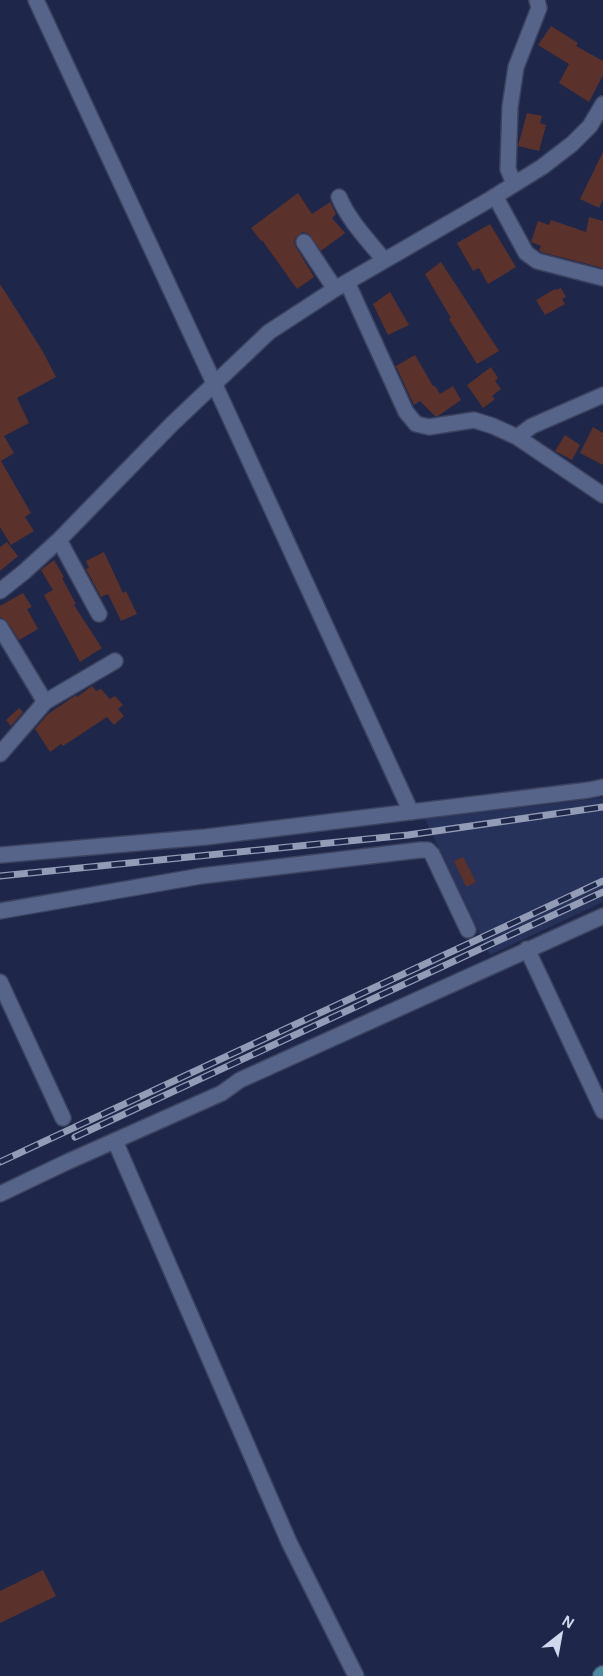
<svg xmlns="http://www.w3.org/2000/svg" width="603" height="1676" viewBox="0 0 603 1676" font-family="'Alegreya Sans',sans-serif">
<rect width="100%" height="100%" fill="#1e2749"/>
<path fill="#263259" d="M 603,798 L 603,902 L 490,955 L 425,819 Z"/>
<path fill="#5b312b" d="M 551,26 L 578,43 L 576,46 L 603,61 L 603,75 L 589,102 L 559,83 L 569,64 L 538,45 Z
M 527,113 L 542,116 L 540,123 L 546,125 L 539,151 L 518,146 Z
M 603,152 L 603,200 L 599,208 L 580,199 Z
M 298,193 L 312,214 L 330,202 L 336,214 L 332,218 L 345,233 L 321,251 L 309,234 L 303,232 L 296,237 L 294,242 L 296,247 L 314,277 L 297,289 L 262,240 L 261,241 L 251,228 Z
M 589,217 L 603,221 L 603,268 L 541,252 L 539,250 L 541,246 L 531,242 L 538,221 L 549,225 L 551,220 L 586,232 Z
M 490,224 L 516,267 L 488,284 L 479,268 L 473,271 L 457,243 Z
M 441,262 L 499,351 L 477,364 L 449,319 L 451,318 L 425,274 Z
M 0,284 L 42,350 L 56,377 L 17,398 L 29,423 L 4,436 L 14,453 L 1,461 L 31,513 L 25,517 L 34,531 L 11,545 L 0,527 Z
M 561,288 L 566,297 L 562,299 L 565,304 L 545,315 L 536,300 L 555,289 L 556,290 Z
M 390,292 L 409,325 L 388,335 L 373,304 Z
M 415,355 L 433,386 L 435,386 L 440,394 L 453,386 L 461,400 L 438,416 L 435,416 L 420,401 L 414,405 L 396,366 Z
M 491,367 L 498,378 L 495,381 L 501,389 L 492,396 L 495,399 L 483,408 L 467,385 Z
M 593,427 L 603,433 L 603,465 L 580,453 Z
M 565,435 L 580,445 L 572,460 L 555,451 Z
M 7,542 L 18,556 L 0,571 L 0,547 Z
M 104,552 L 123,593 L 126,591 L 137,614 L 121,621 L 108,594 L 101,597 L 86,569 L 89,568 L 86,561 Z
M 54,560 L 64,577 L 62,578 L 76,604 L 74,605 L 102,648 L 80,662 L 44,595 L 53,590 L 41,570 Z
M 23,593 L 32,607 L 27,609 L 38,629 L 19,640 L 7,621 L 0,617 L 0,606 Z
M 92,686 L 96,691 L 101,689 L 110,699 L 115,696 L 123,705 L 118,709 L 124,716 L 114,725 L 107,717 L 63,746 L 61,744 L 50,752 L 35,729 L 48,714 L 76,695 L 77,697 Z
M 19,708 L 23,712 L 11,726 L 6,720 Z
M 463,857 L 476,882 L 466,887 L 454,861 Z
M 43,1570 L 56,1596 L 0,1623 L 0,1591 Z"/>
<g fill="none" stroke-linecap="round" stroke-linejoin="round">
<g stroke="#3c4360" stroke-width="18">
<path id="minor" d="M 36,0 L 214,383 L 411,812
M 514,184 L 508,169 L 510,107 L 516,67 L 539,8 L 537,0
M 495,196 L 526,253 L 537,261 L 603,278
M 339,197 C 349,221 368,240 384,260
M 304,242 L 335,289
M 347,282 L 406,412 L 416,424 L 429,427 L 474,420 L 493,426 L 517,437 L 603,495
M 517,437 L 532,426 L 603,395
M 59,540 L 99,614
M 0,591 L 24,572 L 59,540 L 172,424 L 269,332 L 335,289 L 489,200 L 542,167 L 572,144 L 590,126 L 603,104
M 0,627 L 45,702
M 0,754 L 45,702 L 115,661
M 0,855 L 206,837 L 589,790 L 603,787
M 0,911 L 201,876 L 420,850 L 428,850 L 432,854 L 468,930
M 527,949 L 603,1111
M 0,982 L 63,1118
M 115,1141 L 289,1542 L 356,1676
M 0,1194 L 67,1162 L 222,1093 L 240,1080 L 603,916"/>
</g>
<g stroke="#3c4360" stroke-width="21">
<path id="major" d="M 602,1676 L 603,1675"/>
</g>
<use href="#minor" stroke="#57648a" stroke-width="15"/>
<use href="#major" stroke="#4c8aa3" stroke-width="18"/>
<g stroke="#939cb6" stroke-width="7">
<path id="rail" d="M 0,876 L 408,835 L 603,807
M 75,1137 L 603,892
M 0,1162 L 603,881"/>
</g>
<use href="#rail" stroke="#1e2749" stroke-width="4.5" stroke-dasharray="14" stroke-linecap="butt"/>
</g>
<g transform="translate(561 1634) rotate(31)" stroke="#1e2749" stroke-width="4.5" paint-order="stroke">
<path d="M0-4.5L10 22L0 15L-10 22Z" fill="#d0d8ee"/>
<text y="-9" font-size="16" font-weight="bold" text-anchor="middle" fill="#d0d8ee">N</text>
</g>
</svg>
